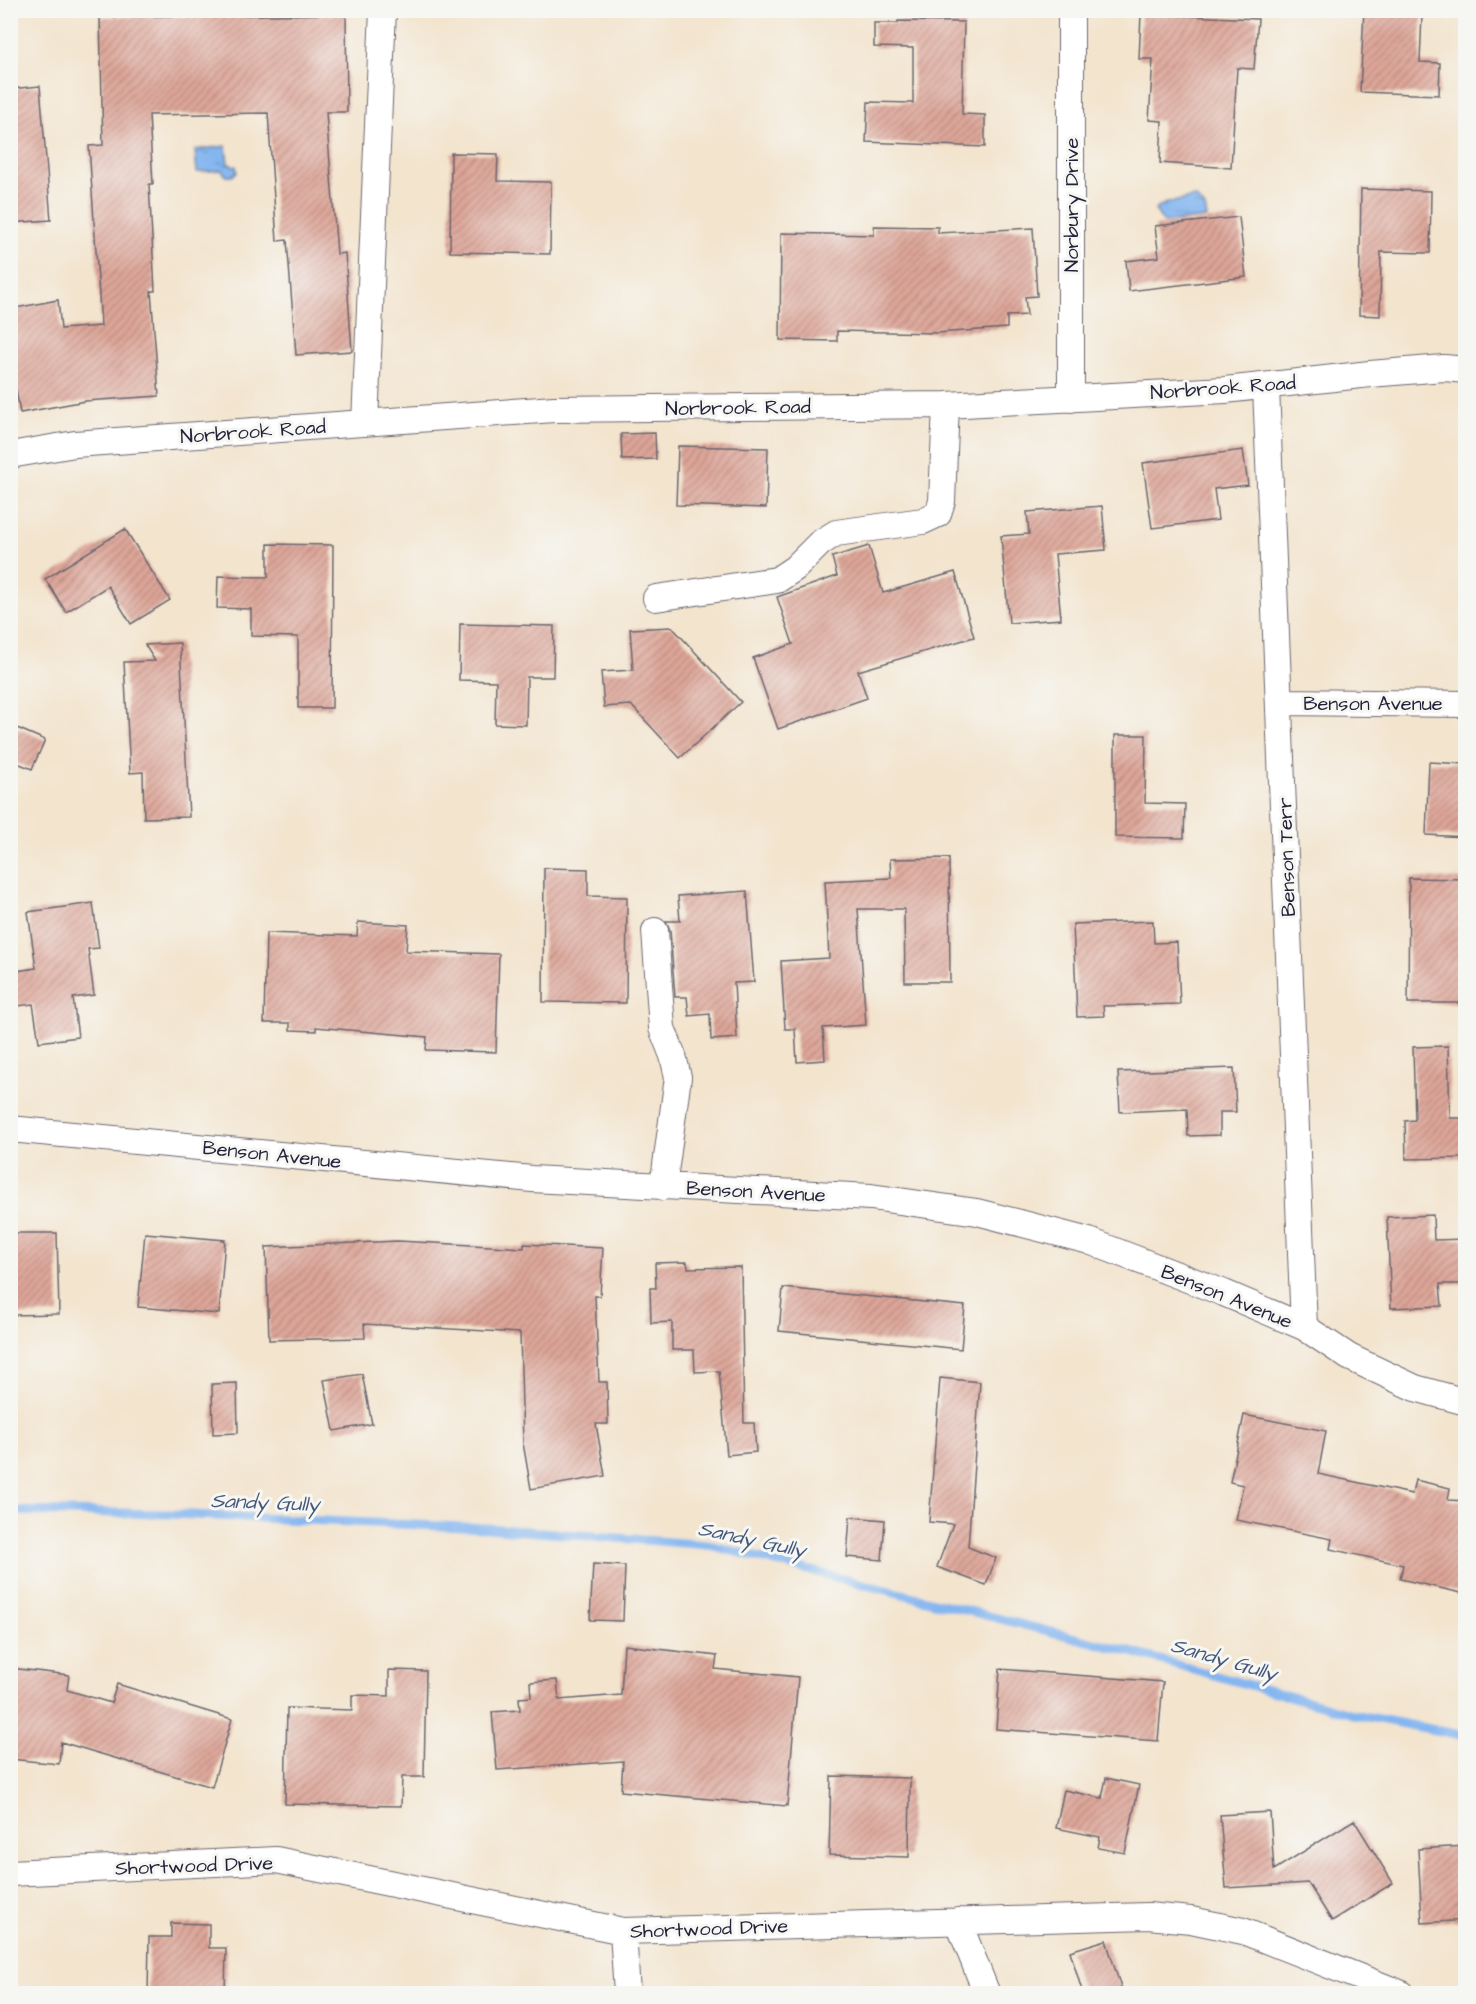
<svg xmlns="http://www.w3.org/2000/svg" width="1476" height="2004" viewBox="0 0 1476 2004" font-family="'Architects Daughter',sans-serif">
<defs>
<pattern id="water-ripples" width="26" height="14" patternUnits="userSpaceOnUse" patternTransform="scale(1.5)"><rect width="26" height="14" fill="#84b6f0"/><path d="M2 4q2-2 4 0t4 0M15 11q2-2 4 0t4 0" fill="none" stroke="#6c94c4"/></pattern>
<pattern id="building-hatch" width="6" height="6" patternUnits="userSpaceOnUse" patternTransform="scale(1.5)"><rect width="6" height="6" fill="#dea699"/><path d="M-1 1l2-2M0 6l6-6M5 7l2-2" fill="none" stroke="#b4877e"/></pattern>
</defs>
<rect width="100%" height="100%" fill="#f6f6f2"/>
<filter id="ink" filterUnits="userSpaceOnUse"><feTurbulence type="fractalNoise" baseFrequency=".0167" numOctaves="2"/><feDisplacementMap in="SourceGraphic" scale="12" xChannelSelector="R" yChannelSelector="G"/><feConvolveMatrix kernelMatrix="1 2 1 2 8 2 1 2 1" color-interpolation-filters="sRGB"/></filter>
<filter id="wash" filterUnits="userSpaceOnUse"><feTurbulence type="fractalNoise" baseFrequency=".008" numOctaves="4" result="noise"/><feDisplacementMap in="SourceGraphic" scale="24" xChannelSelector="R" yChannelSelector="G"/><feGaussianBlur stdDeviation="1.35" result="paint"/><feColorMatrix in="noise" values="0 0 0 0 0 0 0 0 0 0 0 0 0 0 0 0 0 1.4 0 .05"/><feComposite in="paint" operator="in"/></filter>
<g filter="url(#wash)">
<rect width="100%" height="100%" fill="#f3e4ce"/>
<path fill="url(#water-ripples)" stroke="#536c96" stroke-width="1.5" d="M 226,146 L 228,164 L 236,166 L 237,172 L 232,176 L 226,176 L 222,170 L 197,172 L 195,150 Z
M 1195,197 L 1205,207 L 1207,218 L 1164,223 L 1155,210 L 1164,204 Z"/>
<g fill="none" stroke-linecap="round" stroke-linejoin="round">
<path stroke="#84b6f0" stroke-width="9" d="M 10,1511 L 170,1514 L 486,1528 L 709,1545 L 1135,1653 L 1353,1714 L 1466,1736"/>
</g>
<g id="blocks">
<path fill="url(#building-hatch)" d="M 1364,10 L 1422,15 L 1420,62 L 1440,63 L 1439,95 L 1360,92 Z
M 346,14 L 347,112 L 326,112 L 337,254 L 345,253 L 352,351 L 296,355 L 287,240 L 277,241 L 268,113 L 149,115 L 153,184 L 149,184 L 155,291 L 151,291 L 159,396 L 85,401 L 20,413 L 14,378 L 10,379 L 10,309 L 58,300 L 61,329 L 101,326 L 89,146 L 103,145 L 100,17 Z
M 1141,14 L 1258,19 L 1254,69 L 1237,68 L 1231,168 L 1160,163 L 1162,121 L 1149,120 L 1153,59 L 1139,59 Z
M 898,21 L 964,22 L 962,114 L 985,115 L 985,147 L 866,142 L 868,102 L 913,103 L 913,48 L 874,47 L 874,23 L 898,23 Z
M 40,86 L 51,220 L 10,223 L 10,89 Z
M 451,153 L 498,154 L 497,181 L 551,182 L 550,254 L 450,252 Z
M 1361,189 L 1431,191 L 1430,253 L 1381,252 L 1380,316 L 1359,315 Z
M 1239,217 L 1246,277 L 1129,291 L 1126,261 L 1159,257 L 1155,226 Z
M 874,226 L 938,227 L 938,233 L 1033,228 L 1037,296 L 1025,297 L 1027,315 L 1007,316 L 1007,328 L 937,333 L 837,331 L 837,341 L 780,340 L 781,233 L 874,235 Z
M 655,433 L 656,459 L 622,460 L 621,434 Z
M 678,446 L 768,448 L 766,508 L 676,505 Z
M 1243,450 L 1248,485 L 1214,489 L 1218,520 L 1152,528 L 1143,463 Z
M 1102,506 L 1106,550 L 1055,554 L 1061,619 L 1009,623 L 1001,536 L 1029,534 L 1027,512 Z
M 125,529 L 170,600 L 131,624 L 108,586 L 66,612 L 45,579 Z
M 268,544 L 333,545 L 332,708 L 298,708 L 298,637 L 251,636 L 251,609 L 217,608 L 218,576 L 268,577 Z
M 869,546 L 883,593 L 955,572 L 974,637 L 858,671 L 867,698 L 778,729 L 753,658 L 793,644 L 777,597 L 837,576 L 832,557 Z
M 460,624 L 554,626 L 553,677 L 527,677 L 526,725 L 495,724 L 496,681 L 459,680 Z
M 672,627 L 741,702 L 680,758 L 631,705 L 604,707 L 601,672 L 633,670 L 630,629 Z
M 180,643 L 189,817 L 144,818 L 143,772 L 130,773 L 124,662 L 155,661 L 145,645 Z
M 10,725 L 45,740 L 32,769 L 10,760 Z
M 1115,735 L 1146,735 L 1145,803 L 1185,804 L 1184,838 L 1115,837 Z
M 1429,762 L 1466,764 L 1466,837 L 1426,835 Z
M 949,858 L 950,982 L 905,982 L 904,909 L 858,909 L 866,1025 L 823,1028 L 825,1060 L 797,1062 L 795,1029 L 785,1029 L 781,961 L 829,958 L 825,881 L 891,878 L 890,859 Z
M 544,868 L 588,869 L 588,896 L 627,897 L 626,1003 L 543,1002 Z
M 1409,878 L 1466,879 L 1466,1003 L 1408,1003 Z
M 747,891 L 754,982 L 734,983 L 737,1038 L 711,1040 L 710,1014 L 689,1016 L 687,997 L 675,997 L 670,930 L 666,921 L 680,921 L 678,896 Z
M 93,903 L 99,948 L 88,949 L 94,995 L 73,998 L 78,1037 L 39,1042 L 33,1004 L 10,1007 L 10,972 L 36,968 L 28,912 Z
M 1153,921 L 1154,943 L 1177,942 L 1180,1004 L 1103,1006 L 1104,1016 L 1077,1017 L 1073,924 Z
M 358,922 L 408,925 L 406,951 L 499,954 L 496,1052 L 426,1050 L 427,1037 L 316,1027 L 316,1031 L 290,1030 L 290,1023 L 264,1023 L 266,933 L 357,936 Z
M 1448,1046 L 1450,1118 L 1463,1118 L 1465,1158 L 1406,1159 L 1405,1121 L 1415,1120 L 1413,1047 Z
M 1234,1068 L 1236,1112 L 1220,1112 L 1220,1135 L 1188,1136 L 1187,1109 L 1120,1112 L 1118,1072 Z
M 1433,1215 L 1434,1240 L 1466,1239 L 1466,1284 L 1440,1284 L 1442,1306 L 1391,1308 L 1387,1217 Z
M 10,1233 L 57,1233 L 59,1314 L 11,1315 Z
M 145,1233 L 225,1240 L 219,1314 L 138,1307 Z
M 398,1241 L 524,1248 L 524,1244 L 603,1248 L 600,1296 L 595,1296 L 599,1382 L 607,1382 L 608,1424 L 596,1424 L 605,1476 L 531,1489 L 523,1443 L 520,1333 L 364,1324 L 365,1338 L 269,1340 L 266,1247 Z
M 687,1262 L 688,1268 L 741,1267 L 744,1423 L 754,1423 L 756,1452 L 727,1455 L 719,1371 L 695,1372 L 694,1350 L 672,1350 L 672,1322 L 651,1323 L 650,1288 L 656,1288 L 655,1263 Z
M 783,1288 L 965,1306 L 961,1349 L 779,1331 Z
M 362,1374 L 372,1424 L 334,1431 L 324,1380 Z
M 940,1378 L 980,1382 L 968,1547 L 996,1558 L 986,1585 L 937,1567 L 953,1524 L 929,1522 Z
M 237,1383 L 238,1433 L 213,1434 L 212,1384 Z
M 1244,1415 L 1326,1431 L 1318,1474 L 1412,1494 L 1415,1480 L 1450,1488 L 1448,1500 L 1466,1501 L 1466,1594 L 1400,1579 L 1403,1565 L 1330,1549 L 1332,1539 L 1236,1520 L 1243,1485 L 1230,1482 Z
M 850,1517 L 885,1520 L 882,1560 L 847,1557 Z
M 593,1564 L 625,1566 L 623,1621 L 590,1620 Z
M 624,1645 L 717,1656 L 715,1669 L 798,1677 L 787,1806 L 621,1791 L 623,1761 L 497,1770 L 492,1712 L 520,1710 L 519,1698 L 531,1697 L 530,1682 L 557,1680 L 559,1700 L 621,1695 Z
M 10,1668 L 69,1675 L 67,1690 L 111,1703 L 117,1684 L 232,1719 L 212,1787 L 61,1742 L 59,1764 L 10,1759 Z
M 1000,1669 L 1163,1682 L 1158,1741 L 996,1729 Z
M 389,1670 L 426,1671 L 424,1777 L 402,1777 L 401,1806 L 285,1804 L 287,1708 L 352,1710 L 352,1695 L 389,1696 Z
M 831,1776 L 910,1778 L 909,1857 L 829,1855 Z
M 1106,1778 L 1139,1785 L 1125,1853 L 1098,1848 L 1100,1837 L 1056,1828 L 1064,1790 L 1102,1798 Z
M 1270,1812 L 1274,1870 L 1354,1820 L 1393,1883 L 1332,1921 L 1308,1883 L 1226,1888 L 1220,1815 Z
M 1466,1846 L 1466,1920 L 1422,1923 L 1418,1849 Z
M 171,1923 L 209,1924 L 209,1948 L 226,1948 L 225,1994 L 148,1994 L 149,1937 L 171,1937 Z
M 1106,1940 L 1123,1994 L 1083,1994 L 1070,1951 Z"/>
</g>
</g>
<g filter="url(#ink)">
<use href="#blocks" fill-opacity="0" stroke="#6b666e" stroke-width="1.5"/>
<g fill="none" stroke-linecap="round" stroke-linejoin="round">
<g stroke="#6b666e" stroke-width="28">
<path id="minor" d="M 1266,387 L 1304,1327
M 1071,399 L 1071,10
M 365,423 L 383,10
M 10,455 L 75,444 L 554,409 L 946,405 L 1225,390 L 1370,374 L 1444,368 L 1466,370
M 656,598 L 777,580 L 795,568 L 820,543 L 836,533 L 923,521 L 938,514 L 942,501 L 946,405
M 1280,702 L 1466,704
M 655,931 L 662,1028 L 673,1056 L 678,1077 L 663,1187
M 10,1129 L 532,1179 L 871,1197 L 977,1212 L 1089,1241 L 1224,1293 L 1304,1327 L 1349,1357 L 1415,1388 L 1466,1402
M 10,1873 L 276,1860 L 623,1931 L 1148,1916 L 1191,1920 L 1243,1931 L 1402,1994
M 958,1921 L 987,1994
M 623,1931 L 627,1994"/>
</g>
<use href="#minor" stroke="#fff" stroke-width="26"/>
</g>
</g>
<g text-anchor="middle" stroke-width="6" stroke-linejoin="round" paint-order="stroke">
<g font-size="20" fill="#22223b" stroke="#f6f6f2">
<text transform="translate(1071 205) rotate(-90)" y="7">Norbury Drive</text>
<text transform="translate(1223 387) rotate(-4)" y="7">Norbrook Road</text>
<text transform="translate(738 407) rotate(-1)" y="7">Norbrook Road</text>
<text transform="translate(253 431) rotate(-4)" y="7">Norbrook Road</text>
<text x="1373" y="710">Benson Avenue</text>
<text transform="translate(1286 857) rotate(-92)" y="7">Benson Terr</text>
<text transform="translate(272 1154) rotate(6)" y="7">Benson Avenue</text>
<text transform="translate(756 1191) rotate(3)" y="7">Benson Avenue</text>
<text transform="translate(1227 1296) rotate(22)" y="7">Benson Avenue</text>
<text transform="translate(194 1865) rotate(-2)" y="7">Shortwood Drive</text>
<text transform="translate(709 1928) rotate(-2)" y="7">Shortwood Drive</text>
</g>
<g font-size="21" font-style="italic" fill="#44567a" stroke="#f6f6f2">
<text transform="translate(265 1502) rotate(2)" y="7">Sandy Gully</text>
<text transform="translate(752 1539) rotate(12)" y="7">Sandy Gully</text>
<text transform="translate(1224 1659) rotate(16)" y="7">Sandy Gully</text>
</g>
</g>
<rect width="1476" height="2004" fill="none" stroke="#f6f6f2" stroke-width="36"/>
</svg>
